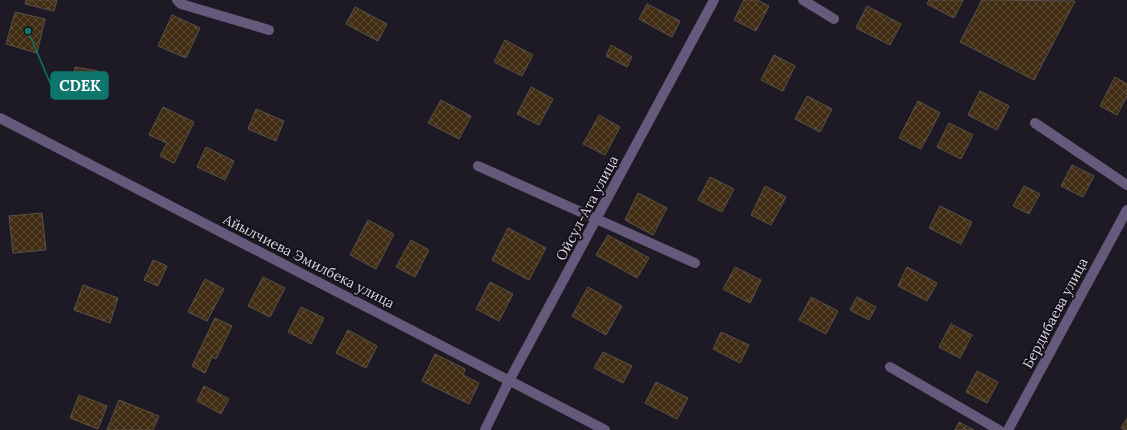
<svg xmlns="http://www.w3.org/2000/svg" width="1127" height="430" viewBox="0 0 1127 430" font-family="Lora,serif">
<defs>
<pattern id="building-cross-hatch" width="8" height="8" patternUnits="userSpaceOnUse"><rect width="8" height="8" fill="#412d13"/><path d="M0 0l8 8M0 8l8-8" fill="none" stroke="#5c4b35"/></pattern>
</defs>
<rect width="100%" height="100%" fill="#1e1a25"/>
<path fill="url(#building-cross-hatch)" stroke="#5a5147" d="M 26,0 L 57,0 L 54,11 L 25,4 Z
M 744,0 L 757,0 L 769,6 L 756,31 L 734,20 Z
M 929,0 L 963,0 L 954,18 L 927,4 Z
M 982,0 L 1075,1 L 1034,80 L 960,42 Z
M 647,4 L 680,21 L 672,37 L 639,19 Z
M 867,6 L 901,24 L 890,45 L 856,28 Z
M 355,7 L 387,24 L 378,41 L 346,24 Z
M 15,12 L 45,19 L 37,53 L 6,44 Z
M 172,15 L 200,28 L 186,58 L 158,46 Z
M 505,40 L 533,55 L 522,76 L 494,62 Z
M 611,45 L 632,57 L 627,67 L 606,56 Z
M 774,55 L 795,66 L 783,91 L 761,80 Z
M 75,67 L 98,71 L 94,96 L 71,93 Z
M 1115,77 L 1127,84 L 1127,96 L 1117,115 L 1100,106 Z
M 531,87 L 553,99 L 539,125 L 517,114 Z
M 980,91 L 1009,106 L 997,130 L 968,115 Z
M 807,96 L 832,109 L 820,132 L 795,119 Z
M 441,100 L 471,116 L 459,139 L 428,123 Z
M 918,101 L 940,113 L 921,149 L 899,138 Z
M 163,107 L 194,122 L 174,163 L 160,156 L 167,143 L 149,135 Z
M 256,109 L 284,121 L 276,141 L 248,129 Z
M 599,115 L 620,127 L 605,155 L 583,144 Z
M 949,123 L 973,135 L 961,159 L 937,147 Z
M 206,147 L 234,161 L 225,180 L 197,167 Z
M 1072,165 L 1094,176 L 1083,197 L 1061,186 Z
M 710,177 L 734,189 L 722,212 L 698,200 Z
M 765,186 L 786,197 L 771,225 L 751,215 Z
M 1024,186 L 1040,194 L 1029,214 L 1013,206 Z
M 638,193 L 667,208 L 653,235 L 625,220 Z
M 940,206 L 972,222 L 961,244 L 929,228 Z
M 42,213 L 46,250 L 13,253 L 9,216 Z
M 368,220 L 394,234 L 376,269 L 350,255 Z
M 508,228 L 546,248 L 529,280 L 492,260 Z
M 608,235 L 649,258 L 637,278 L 596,255 Z
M 411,240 L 429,250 L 415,277 L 396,267 Z
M 153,260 L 167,266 L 158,286 L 144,280 Z
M 735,267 L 761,280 L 750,303 L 723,289 Z
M 907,267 L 937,283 L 927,301 L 898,286 Z
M 263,277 L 285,288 L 270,317 L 248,306 Z
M 205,279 L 224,289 L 207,321 L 188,312 Z
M 490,282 L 513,294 L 499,321 L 476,309 Z
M 83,285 L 118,298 L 110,323 L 74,310 Z
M 588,287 L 622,306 L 606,335 L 572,316 Z
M 811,297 L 838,311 L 826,334 L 799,320 Z
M 857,297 L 876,307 L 869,320 L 850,310 Z
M 301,307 L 324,318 L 311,344 L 288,332 Z
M 215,318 L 232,326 L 216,359 L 212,357 L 205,373 L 192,366 Z
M 951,324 L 972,335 L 960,358 L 939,347 Z
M 348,330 L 377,346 L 366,368 L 336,353 Z
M 721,332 L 749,345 L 740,363 L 713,349 Z
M 603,352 L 632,366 L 623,383 L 594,368 Z
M 435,354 L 465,369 L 463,375 L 479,383 L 469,404 L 422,381 Z
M 977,371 L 998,382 L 987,403 L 966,392 Z
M 656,382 L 688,398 L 677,419 L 645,403 Z
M 204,386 L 229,399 L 221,414 L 197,401 Z
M 79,395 L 107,406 L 98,429 L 70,418 Z
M 119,400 L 159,416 L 153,430 L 107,430 Z
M 1127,418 L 1127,430 L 1125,430 L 1121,428 Z
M 959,422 L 974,430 L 955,430 Z"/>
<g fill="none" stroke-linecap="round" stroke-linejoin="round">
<path stroke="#65597c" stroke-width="10" d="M 177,0 L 181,4 L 269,30
M 803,0 L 834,19
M 0,118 L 605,430
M 1035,123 L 1127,185
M 478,166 L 695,263
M 890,367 L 999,430
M 485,430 L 509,381 L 714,0
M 1008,430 L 1127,210"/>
</g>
<g text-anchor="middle" stroke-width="4" stroke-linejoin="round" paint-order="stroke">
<g font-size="14" fill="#d7d5dc" stroke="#15111b">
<text transform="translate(587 208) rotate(-62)" y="5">Ойсул-Ата улица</text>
<text transform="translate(309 261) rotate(27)" y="5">Айылчиева Эмилбека улица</text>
<text transform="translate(1055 313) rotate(-62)" y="5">Бердибаева улица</text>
</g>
</g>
<path fill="none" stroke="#0f766e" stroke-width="1.5" d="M28 31L51 85"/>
<circle fill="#0f766e" stroke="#15111b" stroke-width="1.5" cx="28" cy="31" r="4"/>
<rect fill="#0f766e" stroke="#0f766e" stroke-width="1.5" x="51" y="72" width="57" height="27" rx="4"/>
<g font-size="15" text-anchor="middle" font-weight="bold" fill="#fff">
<text x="80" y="91">CDEK</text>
</g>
</svg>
